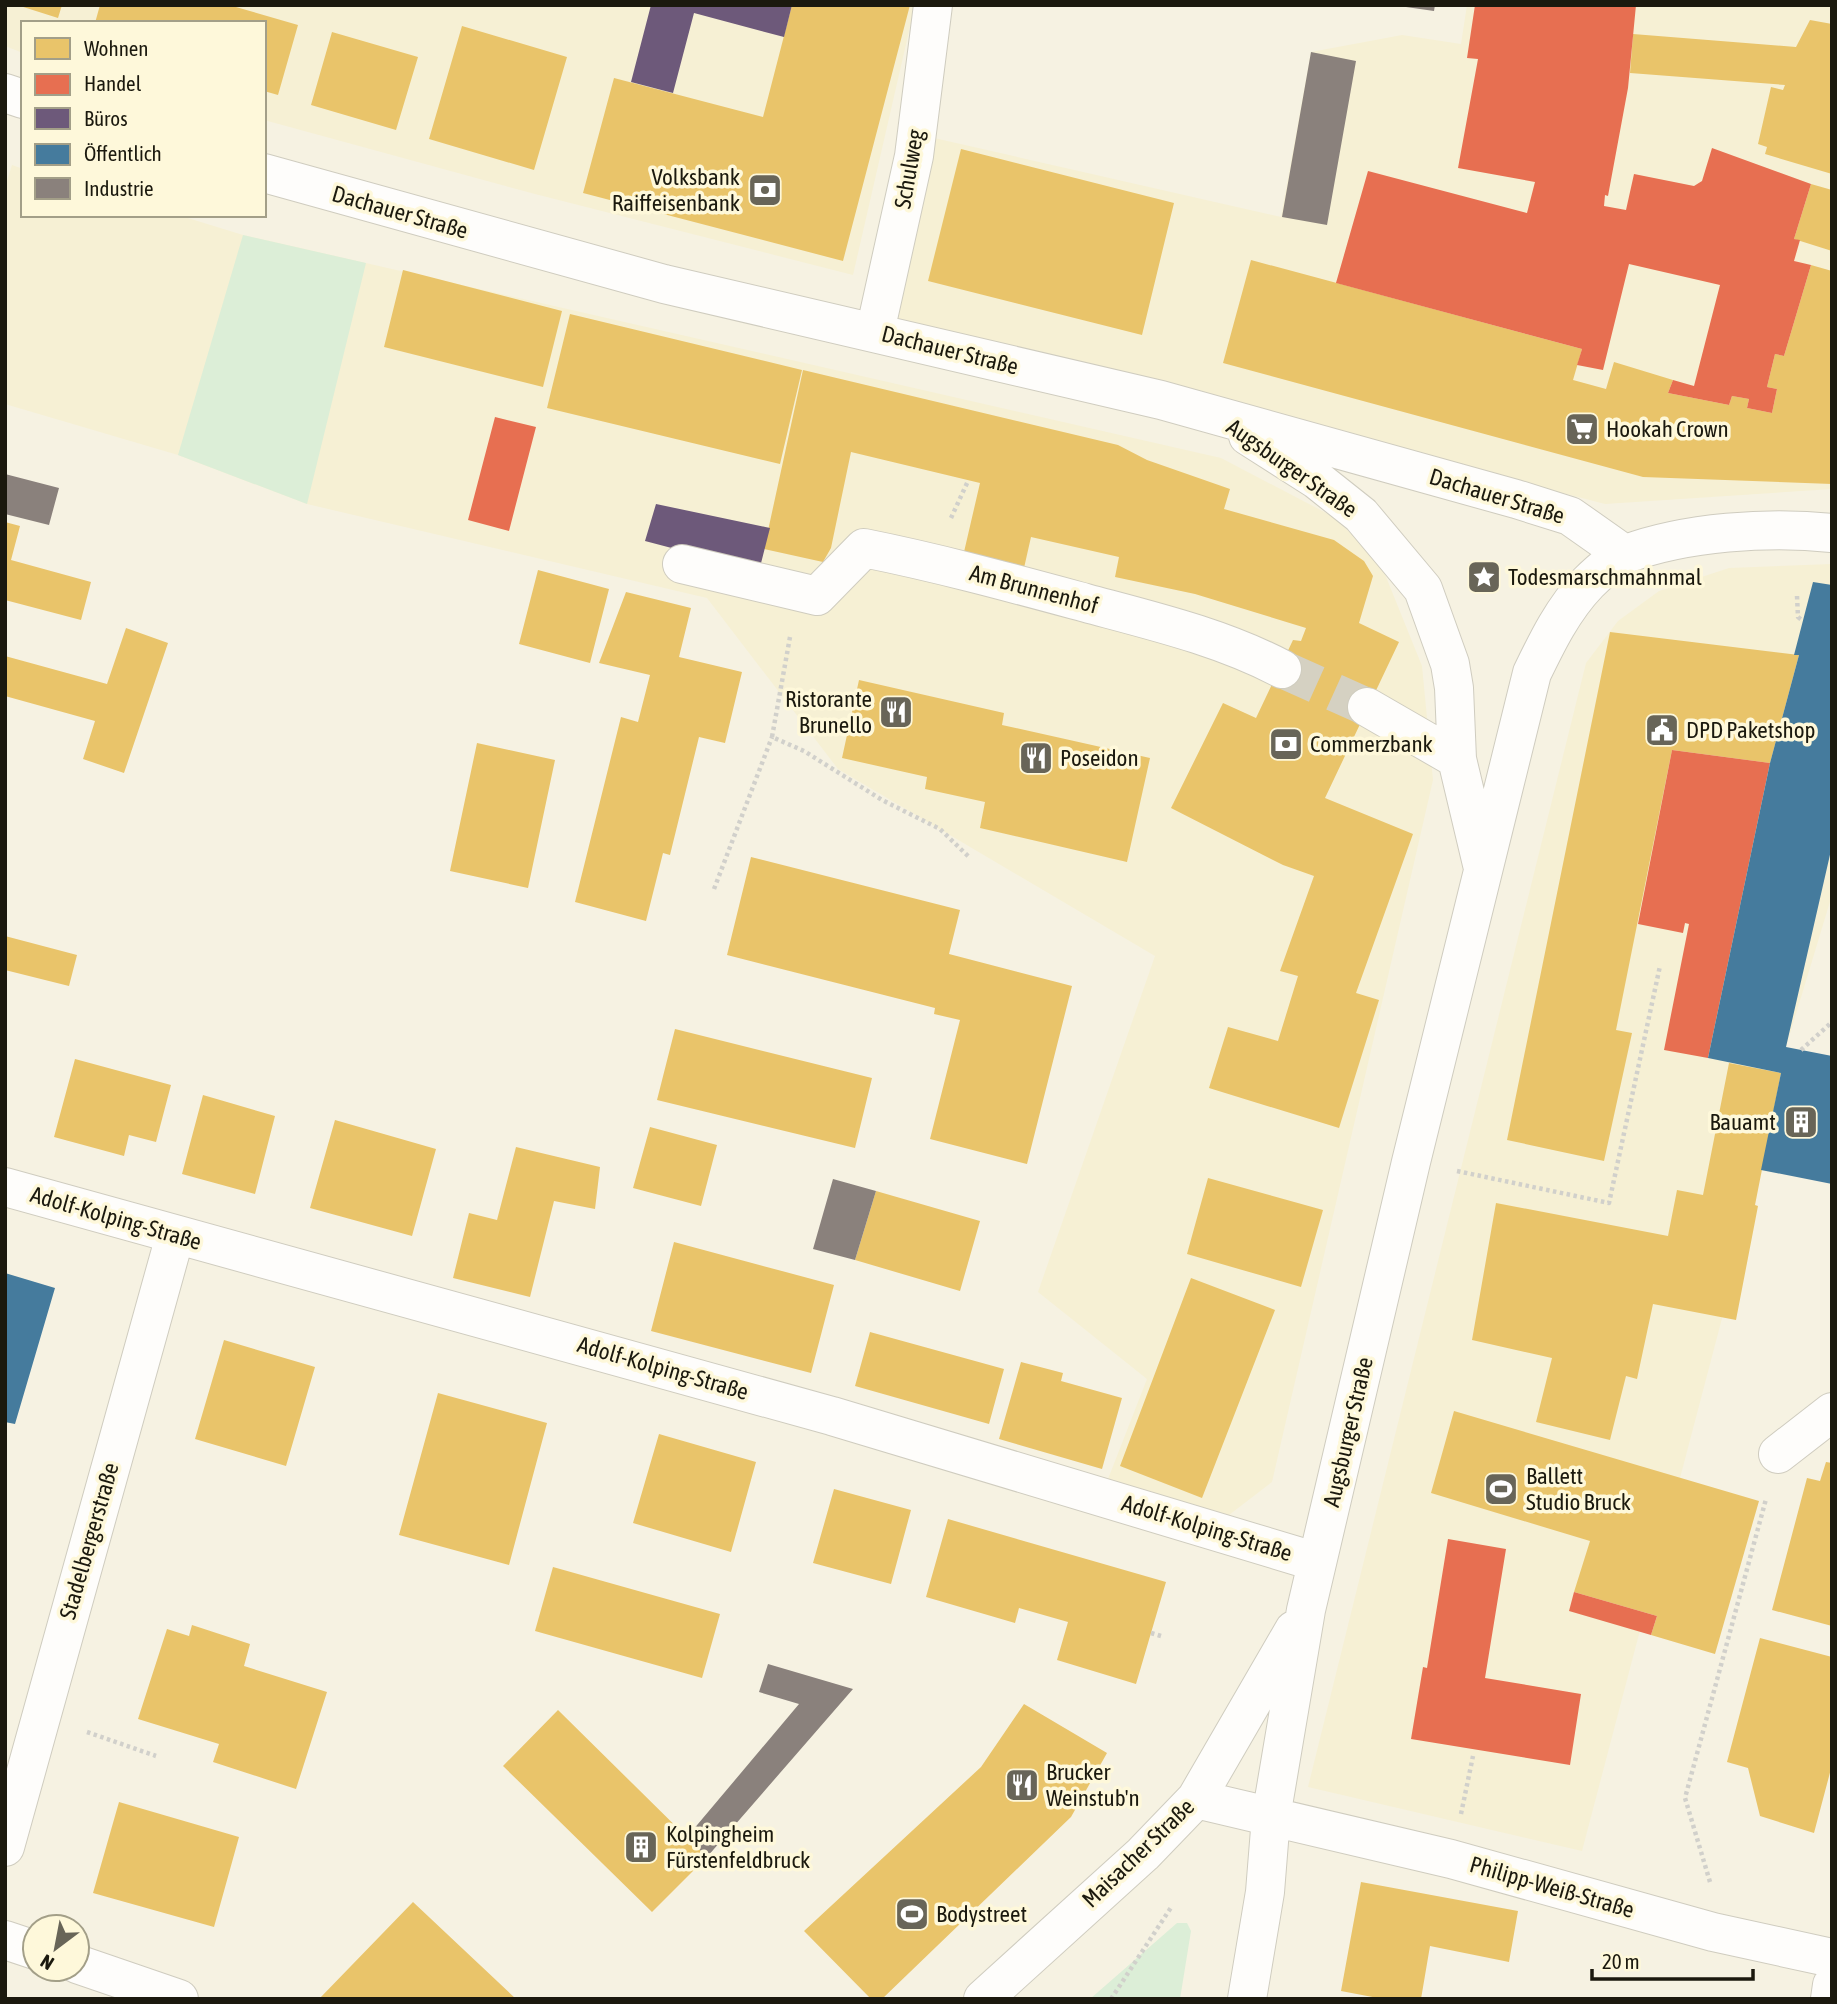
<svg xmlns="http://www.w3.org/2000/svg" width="1837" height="2004" viewBox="0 0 1837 2004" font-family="'Asap Condensed',sans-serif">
<rect width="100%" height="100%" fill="#f6f2e2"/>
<path fill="#f6f0d4" d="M 5,5 L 915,5 L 853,275 L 535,194 L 264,120 L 264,23 L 23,23 L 23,53 L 5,46 Z
M 1467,5 L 1832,5 L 1832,489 L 1605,504 L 895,320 L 934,138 L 1281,217 L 1311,52 L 1402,35 L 1461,44 Z
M 12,165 L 23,169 L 23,215 L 178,215 L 243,235 L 1221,458 L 1330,515 L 1378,557 L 1422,666 L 1433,780 L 1272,1482 L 1229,1515 L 1108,1479 L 1147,1379 L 1038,1292 L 1155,956 L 838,769 L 707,598 L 307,504 L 178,455 L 5,404 L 5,187 Z
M 1832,564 L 1832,895 L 1786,1047 L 1761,1170 L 1582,1851 L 1308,1787 L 1586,663 L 1618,621 L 1659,591 L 1729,568 Z"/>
<path fill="#dceed7" d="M 243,235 L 366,263 L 307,504 L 178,455 Z
M 1177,1923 L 1187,1923 L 1191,1931 L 1180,1999 L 1090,1999 Z"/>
<path fill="#e9c46a" d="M 17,5 L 62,5 L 58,18 Z
M 100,5 L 229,5 L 298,25 L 278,95 L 264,91 L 264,23 L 95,23 Z
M 792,5 L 910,5 L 843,261 L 583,193 L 614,78 L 763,117 Z
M 1810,20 L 1832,24 L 1832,174 L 1765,154 L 1767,147 L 1758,144 L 1771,87 L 1783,90 L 1785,85 L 1630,73 L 1633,34 L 1796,47 Z
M 462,26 L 567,57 L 534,170 L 429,139 Z
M 332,32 L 418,57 L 396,130 L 311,105 Z
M 961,149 L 1174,203 L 1142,335 L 928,281 Z
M 1811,184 L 1832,190 L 1832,251 L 1794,239 Z
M 1251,260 L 1582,349 L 1573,380 L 1606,389 L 1614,362 L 1673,380 L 1668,393 L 1729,405 L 1732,396 L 1749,399 L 1747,408 L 1772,413 L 1777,389 L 1767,387 L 1775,354 L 1784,356 L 1811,265 L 1832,271 L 1832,484 L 1643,477 L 1223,363 Z
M 403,270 L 562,311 L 543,387 L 384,347 Z
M 570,314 L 802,370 L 780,464 L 547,408 Z
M 803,370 L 1118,445 L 1147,460 L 1230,489 L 1224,509 L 1334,540 L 1364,561 L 1373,576 L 1359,623 L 1399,642 L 1325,798 L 1413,834 L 1356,993 L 1379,1000 L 1339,1128 L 1209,1088 L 1228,1027 L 1278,1041 L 1298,976 L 1280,971 L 1314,876 L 1283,865 L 1171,808 L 1223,703 L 1256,718 L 1293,640 L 1301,641 L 1306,628 L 1195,594 L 1115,577 L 1119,557 L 1031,537 L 1024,568 L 964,552 L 980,483 L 851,452 L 831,548 L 823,562 L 764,549 Z
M 5,522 L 20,526 L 11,560 L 91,582 L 81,620 L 5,600 Z
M 538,570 L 609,589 L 590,663 L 519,644 Z
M 626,592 L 691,608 L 679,657 L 742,672 L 725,743 L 699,737 L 670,855 L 663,853 L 646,921 L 575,902 L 621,717 L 638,722 L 650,675 L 599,663 Z
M 126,628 L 168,643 L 124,773 L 83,759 L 95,721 L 5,696 L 5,656 L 107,684 Z
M 1610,632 L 1799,655 L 1770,763 L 1672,750 L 1616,1030 L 1632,1033 L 1604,1161 L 1507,1140 Z
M 859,680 L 1004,713 L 1002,725 L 1150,758 L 1127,862 L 980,828 L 985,802 L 925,789 L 927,777 L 842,758 Z
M 477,743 L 555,760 L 528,888 L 450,871 Z
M 751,857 L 960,910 L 949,954 L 1072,986 L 1027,1164 L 930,1139 L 960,1020 L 934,1014 L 935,1008 L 727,955 Z
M 5,936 L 77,955 L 69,986 L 5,970 Z
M 675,1029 L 872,1078 L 855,1148 L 657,1100 Z
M 75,1059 L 171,1085 L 156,1142 L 129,1135 L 124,1156 L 54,1137 Z
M 1729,1063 L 1781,1073 L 1755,1205 L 1758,1206 L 1736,1320 L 1653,1304 L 1637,1379 L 1626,1376 L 1610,1440 L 1536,1422 L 1552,1358 L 1472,1340 L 1496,1203 L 1668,1236 L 1677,1190 L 1703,1195 Z
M 203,1095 L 275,1116 L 255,1194 L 182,1174 Z
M 335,1120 L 436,1149 L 412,1236 L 310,1208 Z
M 650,1127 L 717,1145 L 701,1206 L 633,1188 Z
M 516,1147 L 600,1167 L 595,1209 L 554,1201 L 530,1297 L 453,1278 L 469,1213 L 497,1220 Z
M 1208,1178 L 1323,1210 L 1301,1287 L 1187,1254 Z
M 876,1191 L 980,1221 L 960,1291 L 855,1260 Z
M 674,1242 L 834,1285 L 811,1373 L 651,1331 Z
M 1191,1278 L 1275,1310 L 1202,1498 L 1120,1466 Z
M 870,1332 L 1004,1369 L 989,1424 L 855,1386 Z
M 224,1340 L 315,1367 L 286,1466 L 195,1439 Z
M 1021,1362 L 1063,1373 L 1061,1381 L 1122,1398 L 1102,1469 L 999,1439 Z
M 438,1393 L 547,1423 L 509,1565 L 399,1535 Z
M 1454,1411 L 1759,1501 L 1715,1654 L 1651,1635 L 1657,1616 L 1574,1592 L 1590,1541 L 1431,1493 Z
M 659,1434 L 756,1462 L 731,1552 L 633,1523 Z
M 1826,1462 L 1832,1463 L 1832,1626 L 1772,1610 L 1807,1478 L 1820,1481 Z
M 834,1489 L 911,1510 L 891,1584 L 813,1563 Z
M 948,1519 L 1166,1582 L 1136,1684 L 1057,1660 L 1068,1622 L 1019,1608 L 1015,1623 L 926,1597 Z
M 553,1567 L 720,1614 L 702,1678 L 535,1631 Z
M 192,1625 L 250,1644 L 244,1666 L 327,1692 L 296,1789 L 213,1762 L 219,1744 L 138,1719 L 167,1629 L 189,1636 Z
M 1760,1638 L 1832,1657 L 1832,1765 L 1814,1833 L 1760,1816 L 1748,1768 L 1727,1762 Z
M 1024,1704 L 1107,1753 L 1071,1817 L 882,1999 L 871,1999 L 804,1931 L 981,1767 Z
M 558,1710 L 707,1857 L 652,1912 L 503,1766 Z
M 119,1802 L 239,1837 L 214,1927 L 93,1893 Z
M 1361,1882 L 1518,1911 L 1509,1962 L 1430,1946 L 1421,1999 L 1383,1999 L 1341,1991 Z
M 413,1902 L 516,1999 L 319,1999 Z"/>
<path fill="#e76f51" d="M 1475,5 L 1636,5 L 1628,88 L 1608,196 L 1605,195 L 1604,206 L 1626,210 L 1634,174 L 1694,186 L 1702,181 L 1712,148 L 1811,184 L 1794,239 L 1800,240 L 1794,261 L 1811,265 L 1784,356 L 1775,354 L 1767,387 L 1777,389 L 1772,413 L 1747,408 L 1749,399 L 1732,396 L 1729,405 L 1668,393 L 1673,380 L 1694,386 L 1720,285 L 1629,264 L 1603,370 L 1577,365 L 1582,349 L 1336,283 L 1368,171 L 1527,213 L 1535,182 L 1458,168 L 1478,59 L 1467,58 Z
M 495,417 L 536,427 L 509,531 L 468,520 Z
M 1672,750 L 1770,763 L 1708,1058 L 1664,1050 L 1689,924 L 1685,923 L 1683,933 L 1638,924 Z
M 1448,1539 L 1506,1549 L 1485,1678 L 1581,1694 L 1570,1765 L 1411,1739 L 1423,1667 L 1427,1668 Z
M 1574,1592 L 1657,1616 L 1651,1635 L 1569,1611 Z"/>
<path fill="#6d597a" d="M 651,5 L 792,5 L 784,37 L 694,13 L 673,93 L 631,82 Z
M 656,504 L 770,528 L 759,571 L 645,541 Z"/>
<path fill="#457b9d" d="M 1813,582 L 1832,585 L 1832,846 L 1786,1047 L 1832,1056 L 1832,1184 L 1761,1170 L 1781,1073 L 1708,1058 L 1770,763 L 1799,655 L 1794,655 Z
M 5,1273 L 55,1288 L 15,1424 L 5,1422 Z"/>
<path fill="#8a817c" d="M 1392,5 L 1435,5 L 1434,11 Z
M 1311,52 L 1356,61 L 1327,225 L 1282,217 Z
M 5,474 L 59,488 L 49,525 L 5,514 Z
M 833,1179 L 876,1191 L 855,1260 L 813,1249 Z
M 768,1664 L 853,1689 L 707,1857 L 687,1837 L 799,1704 L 759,1692 Z"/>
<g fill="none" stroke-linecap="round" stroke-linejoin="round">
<path stroke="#d5d1c2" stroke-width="38" stroke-dasharray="38 19" stroke-linecap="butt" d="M 1282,669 L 1367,707"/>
<g stroke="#cfccbf" stroke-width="40">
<path id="minor" d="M 5,93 L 23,99
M 264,173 L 664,284 L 1161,400 L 1516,499 L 1570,516 L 1624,554
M 875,332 L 914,156 L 933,5
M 1248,436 L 1317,480 L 1361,515 L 1423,589 L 1450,664 L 1454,688 L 1457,759 L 1482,864
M 682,564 L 817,596 L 864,548 C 939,563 1012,583 1086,603 C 1153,621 1221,637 1282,669
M 1367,707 L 1457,759
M 5,1187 L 832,1416 L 1317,1562
M 1778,1454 L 1832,1412
M 1196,1799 L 1451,1859 L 1713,1932 L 1832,1958
M 5,1847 L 175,1236
M 5,1940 L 35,1950
M 77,1964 L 179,1999
M 983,1999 L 1143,1854 L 1196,1799 L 1294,1630
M 1247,1999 L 1265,1892 L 1271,1817 L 1306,1610 L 1411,1162 L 1532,673 C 1547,642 1563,609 1588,583 C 1597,574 1614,559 1626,554 C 1685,532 1769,526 1832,533
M 1830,1999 L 1832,1985"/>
</g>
<path stroke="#d1d0cb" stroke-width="4.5" stroke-dasharray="3.5 3.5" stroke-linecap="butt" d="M 951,518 L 968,481
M 1797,596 L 1798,617 L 1803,621
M 790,637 L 772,737 L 804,751 L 882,800 L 940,829 L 970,858
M 714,889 L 772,737
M 1801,1050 L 1832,1022
M 1457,1171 L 1609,1203 L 1660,966
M 1151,1633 L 1161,1636
M 87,1732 L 156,1756
M 1461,1814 L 1473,1756
M 1710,1882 L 1685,1798 L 1766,1499
M 1111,1999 L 1172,1906"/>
<use href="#minor" stroke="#fefdfb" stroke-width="38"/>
</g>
<defs>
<g id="bank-square" transform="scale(1.75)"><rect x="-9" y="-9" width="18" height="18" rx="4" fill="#686558" stroke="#fef8da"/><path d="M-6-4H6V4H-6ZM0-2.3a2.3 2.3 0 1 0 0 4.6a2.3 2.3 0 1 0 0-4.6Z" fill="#fff"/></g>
<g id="supermarket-square" transform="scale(1.75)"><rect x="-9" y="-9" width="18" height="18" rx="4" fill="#686558" stroke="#fef8da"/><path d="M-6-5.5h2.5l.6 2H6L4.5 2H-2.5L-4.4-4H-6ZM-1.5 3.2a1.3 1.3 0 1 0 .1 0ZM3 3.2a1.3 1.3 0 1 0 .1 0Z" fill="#fff"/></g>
<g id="sight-square" transform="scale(1.75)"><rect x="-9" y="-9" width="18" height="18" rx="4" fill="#686558" stroke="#fef8da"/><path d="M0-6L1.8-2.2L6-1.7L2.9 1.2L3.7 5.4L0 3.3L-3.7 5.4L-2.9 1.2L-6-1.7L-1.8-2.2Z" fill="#fff"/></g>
<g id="restaurant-square" transform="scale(1.75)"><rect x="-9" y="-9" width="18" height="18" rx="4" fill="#686558" stroke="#fef8da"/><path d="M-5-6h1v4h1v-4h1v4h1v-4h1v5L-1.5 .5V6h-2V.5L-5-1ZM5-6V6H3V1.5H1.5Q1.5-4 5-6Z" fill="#fff"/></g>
<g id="civic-square" transform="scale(1.75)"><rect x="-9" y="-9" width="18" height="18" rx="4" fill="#686558" stroke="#fef8da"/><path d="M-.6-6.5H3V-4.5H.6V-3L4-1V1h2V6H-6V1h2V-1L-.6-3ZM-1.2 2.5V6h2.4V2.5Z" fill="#fff"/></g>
<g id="building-square" transform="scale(1.75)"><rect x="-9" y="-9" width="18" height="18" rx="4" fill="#686558" stroke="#fef8da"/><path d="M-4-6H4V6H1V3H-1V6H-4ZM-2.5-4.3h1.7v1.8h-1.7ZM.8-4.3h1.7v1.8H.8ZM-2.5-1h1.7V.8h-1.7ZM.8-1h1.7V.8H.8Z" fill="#fff"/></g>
<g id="stadium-square" transform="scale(1.75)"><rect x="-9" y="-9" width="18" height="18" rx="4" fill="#686558" stroke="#fef8da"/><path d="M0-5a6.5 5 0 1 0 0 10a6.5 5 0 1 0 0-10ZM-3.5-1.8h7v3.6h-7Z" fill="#fff"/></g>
</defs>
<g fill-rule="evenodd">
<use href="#bank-square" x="765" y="190"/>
<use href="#supermarket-square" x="1582" y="429"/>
<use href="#sight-square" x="1484" y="577"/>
<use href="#restaurant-square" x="896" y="712"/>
<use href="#civic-square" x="1662" y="730"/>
<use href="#bank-square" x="1286" y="744"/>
<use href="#restaurant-square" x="1036" y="758"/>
<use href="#building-square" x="1801" y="1122"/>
<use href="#stadium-square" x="1501" y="1489"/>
<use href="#restaurant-square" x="1022" y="1785"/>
<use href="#building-square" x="641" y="1847"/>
<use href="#stadium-square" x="912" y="1914"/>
</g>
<g text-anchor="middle" stroke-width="7" stroke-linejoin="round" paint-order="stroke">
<g font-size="23" fill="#1b190e" stroke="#fef8da">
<text transform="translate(909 169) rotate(-80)" y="8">Schulweg</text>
<text transform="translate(400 212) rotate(16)" y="8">Dachauer Straße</text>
<text transform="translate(950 350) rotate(14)" y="8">Dachauer Straße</text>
<text transform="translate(1292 468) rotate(35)" y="8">Augsburger Straße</text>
<text transform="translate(1497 496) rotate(17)" y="8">Dachauer Straße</text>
<text transform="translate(1034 589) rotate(15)" y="8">Am Brunnenhof</text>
<text transform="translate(116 1218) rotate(16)" y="8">Adolf-Kolping-Straße</text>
<text transform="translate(663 1368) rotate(16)" y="8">Adolf-Kolping-Straße</text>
<text transform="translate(1348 1432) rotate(-77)" y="8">Augsburger Straße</text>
<text transform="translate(1207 1528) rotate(17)" y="8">Adolf-Kolping-Straße</text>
<text transform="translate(89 1541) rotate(-74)" y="8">Stadelbergerstraße</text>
<text transform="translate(1138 1853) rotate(-44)" y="8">Maisacher Straße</text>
<text transform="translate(1552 1887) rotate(16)" y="8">Philipp-Weiß-Straße</text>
</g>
<g font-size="23" fill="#1b190e" stroke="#fef8da" text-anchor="start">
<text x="740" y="185" text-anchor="end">Volksbank<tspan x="740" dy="26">Raiffeisenbank</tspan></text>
<text x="1606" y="437">Hookah Crown</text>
<text x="1508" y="585">Todesmarschmahnmal</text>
<text x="872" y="707" text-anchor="end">Ristorante<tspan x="872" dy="26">Brunello</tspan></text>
<text x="1686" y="738">DPD Paketshop</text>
<text x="1310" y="752">Commerzbank</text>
<text x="1060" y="766">Poseidon</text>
<text x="1776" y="1130" text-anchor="end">Bauamt</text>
<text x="1526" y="1484">Ballett<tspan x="1526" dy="26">Studio Bruck</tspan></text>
<text x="1046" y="1780">Brucker<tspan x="1046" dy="26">Weinstub'n</tspan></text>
<text x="666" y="1842">Kolpingheim<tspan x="666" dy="26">Fürstenfeldbruck</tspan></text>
<text x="936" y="1922">Bodystreet</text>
</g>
</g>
<rect width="1837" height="2004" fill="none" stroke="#1b190e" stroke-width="14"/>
<rect x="21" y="21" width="245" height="196" fill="#fef8da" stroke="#a39f88" stroke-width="2"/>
<rect x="35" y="38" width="35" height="21" fill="#e9c46a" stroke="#a39f88" stroke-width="2"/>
<text x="84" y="56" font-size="21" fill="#1b190e">Wohnen</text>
<rect x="35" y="74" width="35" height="21" fill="#e76f51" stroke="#a39f88" stroke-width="2"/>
<text x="84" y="91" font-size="21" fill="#1b190e">Handel</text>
<rect x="35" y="108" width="35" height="21" fill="#6d597a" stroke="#a39f88" stroke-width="2"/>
<text x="84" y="126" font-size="21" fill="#1b190e">Büros</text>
<rect x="35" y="144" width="35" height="21" fill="#457b9d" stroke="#a39f88" stroke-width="2"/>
<text x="84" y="161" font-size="21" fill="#1b190e">Öffentlich</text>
<rect x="35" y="178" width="35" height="21" fill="#8a817c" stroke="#a39f88" stroke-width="2"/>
<text x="84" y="196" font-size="21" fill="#1b190e">Industrie</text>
<g transform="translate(56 1948) rotate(212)"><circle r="33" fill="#fef8da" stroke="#a39f88" stroke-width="2"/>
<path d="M0-5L12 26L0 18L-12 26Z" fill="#686558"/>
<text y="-10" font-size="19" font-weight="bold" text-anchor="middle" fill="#1b190e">N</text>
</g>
<path d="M1592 1969v10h161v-10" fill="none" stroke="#1b190e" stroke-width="3.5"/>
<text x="1602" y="1969" font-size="21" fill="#1b190e" stroke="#fef8da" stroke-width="5" paint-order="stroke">20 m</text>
</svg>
